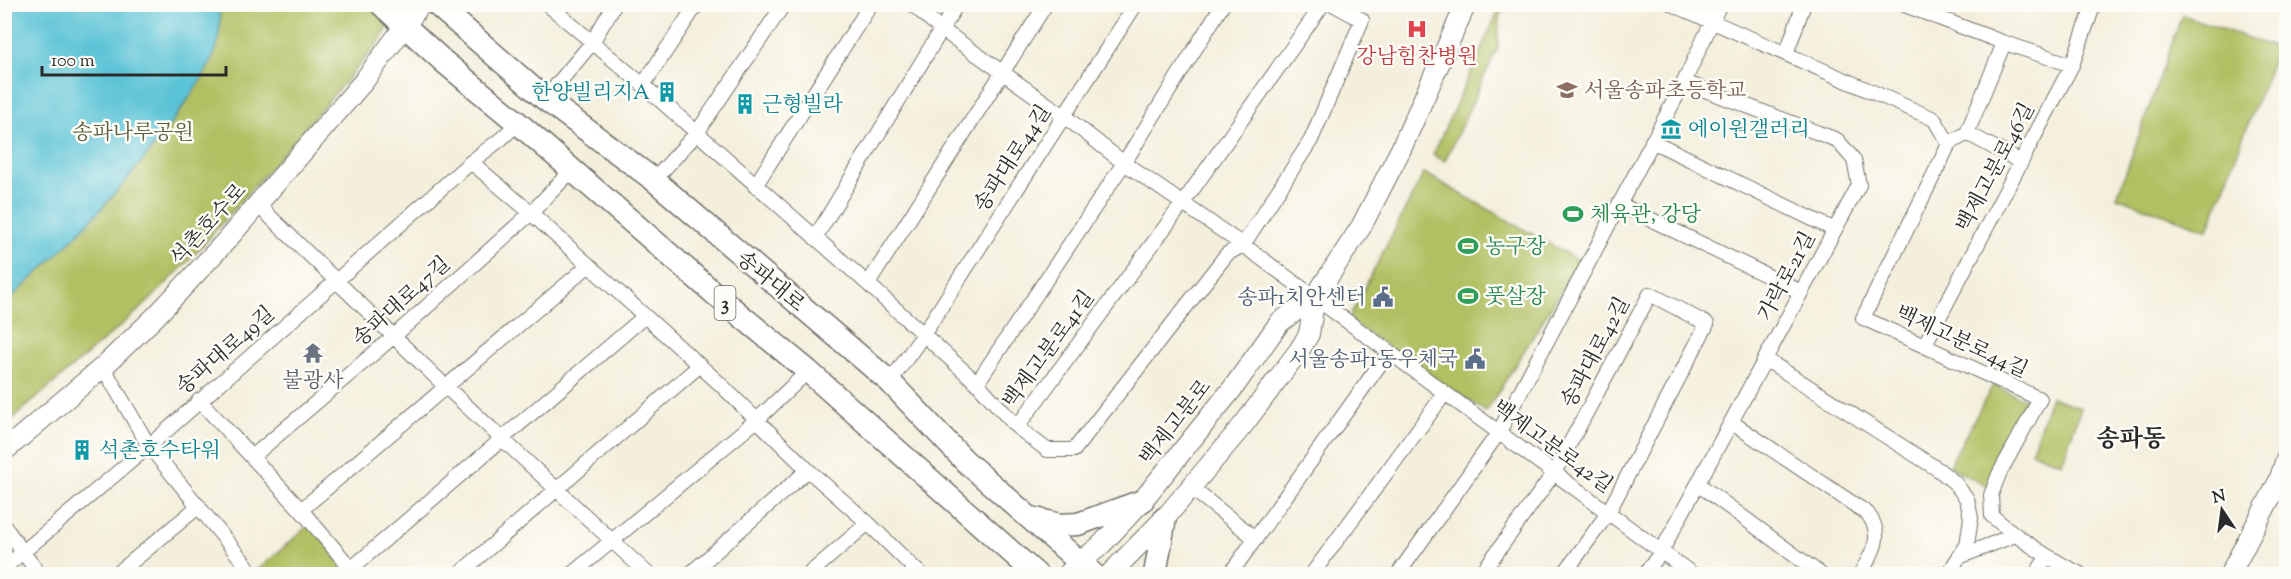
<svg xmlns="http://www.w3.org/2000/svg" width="2291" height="579" viewBox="0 0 2291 579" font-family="'Sorts Mill Goudy','Noto Serif KR',serif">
<rect width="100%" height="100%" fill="#fdfcf7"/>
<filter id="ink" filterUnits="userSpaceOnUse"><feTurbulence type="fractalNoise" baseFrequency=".0167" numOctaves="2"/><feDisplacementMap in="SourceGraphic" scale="12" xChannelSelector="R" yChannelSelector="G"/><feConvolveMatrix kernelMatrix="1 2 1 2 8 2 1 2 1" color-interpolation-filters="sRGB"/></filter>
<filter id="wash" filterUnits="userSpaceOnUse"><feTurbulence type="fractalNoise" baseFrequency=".008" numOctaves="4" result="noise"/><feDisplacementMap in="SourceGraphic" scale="24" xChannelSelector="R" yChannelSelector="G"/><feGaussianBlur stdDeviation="1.35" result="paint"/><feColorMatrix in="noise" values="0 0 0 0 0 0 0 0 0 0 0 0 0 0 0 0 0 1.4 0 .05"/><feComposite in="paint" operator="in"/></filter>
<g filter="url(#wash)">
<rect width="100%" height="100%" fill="#f4efdc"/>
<path fill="#b1c062" stroke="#6e7646" stroke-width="1.5" d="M 5,5 L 404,5 L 376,46 L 196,253 L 147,303 L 5,425 Z
M 1501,5 L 1505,5 L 1499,18 L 1498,47 L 1445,161 L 1433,155 Z
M 2182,15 L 2277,48 L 2208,230 L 2117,197 Z
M 1424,173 L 1580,261 L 1486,412 L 1348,320 Z
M 1993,385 L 2033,403 L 1989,488 L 1949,466 Z
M 2051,397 L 2081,408 L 2062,463 L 2031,452 Z
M 310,524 L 343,567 L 334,574 L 262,574 L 258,570 Z"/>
<path fill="#5ac3d6" stroke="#427780" stroke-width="1.5" d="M 5,4 L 219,5 C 220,18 221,32 217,46 C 212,65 200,81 189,98 C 138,174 73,243 5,303 Z"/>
</g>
<g filter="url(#ink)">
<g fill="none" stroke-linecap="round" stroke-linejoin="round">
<g stroke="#717069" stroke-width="16">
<path id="street" d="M 547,4 L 643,85 L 868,284 L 977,383 L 1017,427 L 1047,450 L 1074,450 L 1227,254 L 1243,245 L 1311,140 L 1362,20 L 1333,4
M 912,4 L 941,29 L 1064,116 L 1124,163 L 1243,245 L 1692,574
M 1672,4 L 1934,119 L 1949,144
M 1902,4 L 2002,42 L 2072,65
M 2004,43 L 1967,133 L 1949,144 L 1863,318 L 2040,399 L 1999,474 L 1991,495 L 1992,516 C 2020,540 2048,558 2080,574
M 1786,54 L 1804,4
M 643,85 L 697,4
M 545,99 L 591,44 L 615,4
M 1967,133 L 2021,162
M 1652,141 L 1835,230
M 471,162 L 531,213 L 719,383 L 808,470 L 868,523 L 920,574
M 654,180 L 696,134 L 784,4
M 755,186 L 871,4
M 1619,204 L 1801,292
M 258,205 L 445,386 L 648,574
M 815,238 L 957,4
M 868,284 L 1046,4
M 1924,346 L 2072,65 L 2094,4
M 1765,359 L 1939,470 L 1955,483 L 1967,499 L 1971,518 L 1967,545 L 1948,574
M 103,367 L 149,446 L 247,566 L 236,574
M 890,382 L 923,335 L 1136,4
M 977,383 L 1124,163 L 1223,4
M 199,400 L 301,510 L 356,574
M 1731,422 L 1867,513 C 1885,535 1873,553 1860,574
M 1017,427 L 1183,203 L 1323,4
M 252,457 L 393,337 L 531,213 L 572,170
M 1698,484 L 1820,574
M 1190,487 L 1256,539
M 301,510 L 588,266
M 4,526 L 39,574
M 1959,557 L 2015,535
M 4,568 L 149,446 L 471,162 L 501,139 L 518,123
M 352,568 L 645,316
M 117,574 L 199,506
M 459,574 L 699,366
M 572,574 L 758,419 L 808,371
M 690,574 L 808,470
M 809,574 L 868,523
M 1230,574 L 1388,353
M 1312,574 L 1445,393
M 1398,574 L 1499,432 L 1684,82 L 1720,4
M 1481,574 L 1554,473 L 1650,294 L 1707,324 L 1608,513 L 1564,574
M 1645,574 L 1661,552 L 1859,185 L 1854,160 L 1837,140 L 1684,82
M 2036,574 L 2047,557"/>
</g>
<g stroke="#717069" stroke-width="22">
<path id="secondary" d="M 4,451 L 103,367 L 156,316 L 225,242 L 364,81 L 421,4
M 1068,574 L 1080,562 L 1100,546 L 1142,501 L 1233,388 L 1280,322 L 1315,297 L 1361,227 L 1401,149 L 1466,4
M 1110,574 L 1165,518 L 1244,424 L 1300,349 L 1309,334 L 1315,297
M 2230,574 L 2279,481 L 2286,459"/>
</g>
<g stroke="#717069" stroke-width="25">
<path id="primary" d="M 381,4 L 443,61 L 518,123 L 723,301 L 808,371 L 1036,574
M 436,4 L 545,99 L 654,180 L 890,382 L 965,461 L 1093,574
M 1031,518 L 1060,525 L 1078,524 L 1142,501
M 1155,574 L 1165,518"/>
</g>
<use href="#street" stroke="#fff" stroke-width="14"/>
<use href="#secondary" stroke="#fff" stroke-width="20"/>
<use href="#primary" stroke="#fff" stroke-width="22"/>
</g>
</g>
<defs>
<g id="hospital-bare" transform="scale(1.62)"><path d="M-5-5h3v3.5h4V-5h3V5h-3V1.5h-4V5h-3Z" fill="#e0444e" stroke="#fdfcf7" stroke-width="2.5" paint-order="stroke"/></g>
<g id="school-bare" transform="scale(1.62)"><path d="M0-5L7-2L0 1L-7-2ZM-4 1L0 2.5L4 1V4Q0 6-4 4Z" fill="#8d6e63" stroke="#fdfcf7" stroke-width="2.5" paint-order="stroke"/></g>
<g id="building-bare" transform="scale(1.62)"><path d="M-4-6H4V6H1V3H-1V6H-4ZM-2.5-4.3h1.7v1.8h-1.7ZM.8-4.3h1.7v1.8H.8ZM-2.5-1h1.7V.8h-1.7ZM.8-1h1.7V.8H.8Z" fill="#0f9aa8" stroke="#fdfcf7" stroke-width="2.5" paint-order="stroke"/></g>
<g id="museum-bare" transform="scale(1.62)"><path d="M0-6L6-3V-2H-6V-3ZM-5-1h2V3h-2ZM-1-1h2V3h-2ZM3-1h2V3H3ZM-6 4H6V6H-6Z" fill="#0f9aa8" stroke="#fdfcf7" stroke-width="2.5" paint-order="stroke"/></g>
<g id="stadium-bare" transform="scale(1.62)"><path d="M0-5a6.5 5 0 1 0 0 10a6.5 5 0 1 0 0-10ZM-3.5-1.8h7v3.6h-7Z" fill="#2e9e5b" stroke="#fdfcf7" stroke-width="2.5" paint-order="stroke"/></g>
<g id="civic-bare" transform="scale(1.62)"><path d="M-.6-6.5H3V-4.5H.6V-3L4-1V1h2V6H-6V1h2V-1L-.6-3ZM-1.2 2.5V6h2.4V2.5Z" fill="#5c6f8a" stroke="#fdfcf7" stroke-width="2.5" paint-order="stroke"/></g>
<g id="temple-bare" transform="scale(1.62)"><path d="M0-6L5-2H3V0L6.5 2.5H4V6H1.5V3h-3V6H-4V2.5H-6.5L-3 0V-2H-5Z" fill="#6b7280" stroke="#fdfcf7" stroke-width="2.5" paint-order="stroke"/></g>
</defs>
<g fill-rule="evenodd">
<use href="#hospital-bare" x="1417" y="29"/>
<use href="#school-bare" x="1567" y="90"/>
<use href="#building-bare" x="667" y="92"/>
<use href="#building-bare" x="745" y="104"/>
<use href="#museum-bare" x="1671" y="129"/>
<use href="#stadium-bare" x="1573" y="214"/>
<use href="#stadium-bare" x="1468" y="246"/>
<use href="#stadium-bare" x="1468" y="296"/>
<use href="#civic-bare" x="1383" y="297"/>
<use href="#temple-bare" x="313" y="353"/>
<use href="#civic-bare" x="1475" y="359"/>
<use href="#building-bare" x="82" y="450"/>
</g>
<g text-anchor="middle" stroke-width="5" stroke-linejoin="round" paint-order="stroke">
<rect fill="#fdfcf7" stroke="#6a6a68" stroke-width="1.5" x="714.5" y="286" width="21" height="34" rx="4.5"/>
<g font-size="20" font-weight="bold" fill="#2b2b2b">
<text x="725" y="310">3</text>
</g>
<g font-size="21" fill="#be3a42" stroke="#fdfcf7">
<text x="1417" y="63">강남힘찬병원</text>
</g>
<g font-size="21" fill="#785e54" stroke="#fdfcf7" text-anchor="start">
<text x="1584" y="97">서울송파초등학교</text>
</g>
<g font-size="21" fill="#0d838f" stroke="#fdfcf7" text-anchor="start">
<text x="650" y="99" text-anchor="end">한양빌리지A</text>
<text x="762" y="111">근형빌라</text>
<text x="1688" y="136">에이원갤러리</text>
<text x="99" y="457">석촌호수타워</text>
</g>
<g font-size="21" fill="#5a5f3e" stroke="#fdfcf7">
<text x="133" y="139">송파나루공원</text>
</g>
<g font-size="21" fill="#2b2b2b" stroke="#fdfcf7">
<text transform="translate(1012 158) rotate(-57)" y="7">송파대로44길</text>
<text transform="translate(1995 167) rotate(-62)" y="7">백제고분로46길</text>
<text transform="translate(208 224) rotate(-48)" y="7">석촌호수로</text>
<text transform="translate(1786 276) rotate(-62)" y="7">가락로21길</text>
<text transform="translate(771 281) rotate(40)" y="7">송파대로</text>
<text transform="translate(401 301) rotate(-42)" y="7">송파대로47길</text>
<text transform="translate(1962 341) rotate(25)" y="7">백제고분로44길</text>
<text transform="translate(1048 349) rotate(-54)" y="7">백제고분로41길</text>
<text transform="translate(225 350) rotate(-41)" y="7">송파대로49길</text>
<text transform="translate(1595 352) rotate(-62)" y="7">송파대로42길</text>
<text transform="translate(1175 422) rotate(-52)" y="7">백제고분로</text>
<text transform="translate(1553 446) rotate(36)" y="7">백제고분로42길</text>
</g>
<g font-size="21" fill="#27864d" stroke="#fdfcf7" text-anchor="start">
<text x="1590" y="221">체육관, 강당</text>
<text x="1485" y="253">농구장</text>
<text x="1485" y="303">풋살장</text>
</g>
<g font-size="21" fill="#4e5e75" stroke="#fdfcf7" text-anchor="end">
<text x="1366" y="304">송파1치안센터</text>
<text x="1458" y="366">서울송파1동우체국</text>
</g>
<g font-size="21" fill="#5b616d" stroke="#fdfcf7">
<text x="313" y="387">불광사</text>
</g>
<g font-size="24" font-weight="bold" fill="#2b2b2b" stroke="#fdfcf7">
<text x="2131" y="446">송파동</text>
</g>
</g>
<rect width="2291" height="579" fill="none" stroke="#fdfcf7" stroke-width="24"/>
<g transform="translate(2222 510) rotate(347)" stroke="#fdfcf7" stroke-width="4.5" paint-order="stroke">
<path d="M0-4.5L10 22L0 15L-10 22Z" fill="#2b2b2b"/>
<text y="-9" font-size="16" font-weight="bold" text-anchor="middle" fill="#2b2b2b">N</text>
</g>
<path d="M42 66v9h184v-9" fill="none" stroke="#2b2b2b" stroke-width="3"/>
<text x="51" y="66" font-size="18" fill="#2b2b2b" stroke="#fdfcf7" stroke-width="4.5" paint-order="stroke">100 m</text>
</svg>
